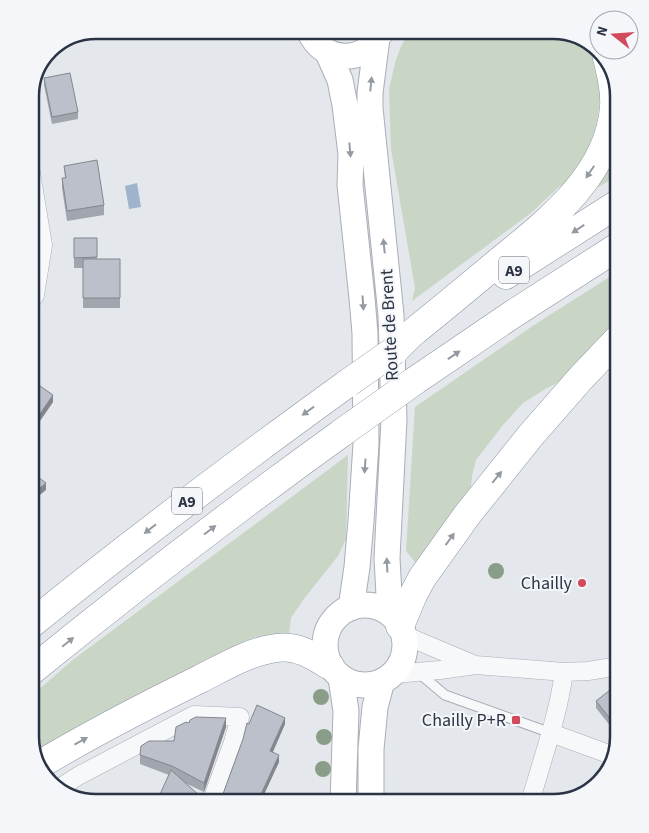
<svg xmlns="http://www.w3.org/2000/svg" width="649" height="833" viewBox="0 0 649 833" font-family="'Source Sans 3',sans-serif">
<rect width="100%" height="100%" fill="#e4e7ec"/>
<path fill="#c9d6c5" d="M 411,30 L 557,30 L 581,37 C 607,74 604,122 582,160 C 577,168 570,177 564,185 L 560,186 L 531,213 L 412,301 L 415,288 L 391,149 L 389,89 L 395,63 L 401,46 Z
M 619,137 L 619,175 L 588,193 Z
M 619,271 L 619,319 L 607,330 L 568,378 L 547,388 L 523,403 L 503,425 L 476,460 L 472,476 L 470,498 L 419,567 L 406,551 L 415,407 L 534,325 Z
M 348,455 L 346,539 L 338,556 L 303,600 L 291,618 L 289,634 L 276,634 L 252,638 L 108,713 L 35,755 L 30,737 L 30,697 L 74,659 Z"/>
<path fill="#9fb4cc" d="M 137,183 L 141,207 L 129,209 L 125,186 Z"/>
<g fill="none" stroke-linecap="round" stroke-linejoin="round">
<g stroke="#a9aeb7" stroke-width="11">
<path id="service" d="M 420,674 L 445,695 L 551,733"/>
</g>
<g stroke="#a9aeb7" stroke-width="19">
<path id="minor" d="M 30,303 L 35,295 L 43,245 L 30,167
M 404,635 L 475,665
M 394,674 L 440,670 L 476,665 L 564,672 L 588,671 L 619,666
M 551,733 L 614,756
M 58,789 L 78,776 L 194,715 L 240,717 L 233,742 L 211,803
M 530,803 C 542,759 558,717 564,672"/>
</g>
<g stroke="#a9aeb7" stroke-width="27">
<path id="secondary" d="M 309,30 C 322,64 368,66 380,30
M 377,38 L 370,93 L 370,108 L 391,315 L 394,419 L 387,558 L 390,614
M 328,53 L 340,80 L 345,105 L 351,154 L 350,185 L 362,298 L 365,333 L 366,444 L 361,521 L 357,567 L 351,608
M325 645a40 40 0 1 1 80 0a40 40 0 1 1-80 0Z
M 341,678 L 346,711 L 343,803
M 371,803 L 371,749 L 375,707 L 382,681"/>
</g>
<g stroke="#8b94a3" stroke-width="29">
<path id="motorway" d="M 379,32 L 382,30
M 506,275 L 619,203
M 395,350 L 411,334 C 442,309 472,284 502,259 C 550,220 609,174 614,107 C 615,90 611,74 607,58
M 413,382 L 513,314 L 619,246
M 30,625 C 133,541 240,461 348,383
M 400,626 L 413,595 L 422,578 L 467,515 L 531,435 L 580,379 L 619,338
M 30,672 C 132,589 236,509 343,432
M 39,765 C 91,734 145,706 200,679 C 224,667 250,651 277,648 C 297,645 314,656 330,666"/>
</g>
<use href="#service" stroke="#f7f8fa" stroke-width="9"/>
<use href="#minor" stroke="#f7f8fa" stroke-width="18"/>
<use href="#secondary" stroke="#fff" stroke-width="25"/>
<use href="#motorway" stroke="#fff" stroke-width="28"/>
<g stroke="#8b94a3" stroke-width="29" stroke-linecap="butt">
<path id="motorway-bridge" d="M 348,383 L 395,350
M 343,432 L 413,382"/>
</g>
<use href="#motorway-bridge" stroke="#fff" stroke-width="28"/>
</g>
<g fill="#899d89">
<circle cx="496" cy="571" r="8"/>
<circle cx="321" cy="697" r="8"/>
<circle cx="324" cy="737" r="8"/>
<circle cx="323" cy="769" r="8"/>
</g>
<path fill="#a1a5ae" d="M 44,78 L 78,112 L 78,119 L 52,124 L 44,85 Z
M 64,166 L 104,205 L 104,215 L 67,221 L 62,188 L 62,178 L 65,178 Z
M 74,238 L 97,238 L 97,259 L 120,259 L 120,308 L 83,308 L 83,268 L 74,268 Z
M 30,379 L 53,402 L 33,431 L 30,429 Z
M 619,683 L 612,728 L 596,708 L 596,701 Z
M 285,724 L 273,752 L 279,762 L 260,803 L 226,803 L 223,801 L 223,794 L 243,739 Z
M 226,727 L 204,792 L 185,783 L 200,803 L 169,775 L 140,764 L 140,755 L 174,741 Z"/>
<path fill="#83868d" d="M 53,395 L 53,402 L 33,431 L 33,424 Z
M 46,483 L 46,490 L 30,503 L 30,496 Z
M 619,715 L 619,722 L 612,728 L 612,721 Z
M 226,718 L 226,727 L 204,792 L 204,783 Z
M 285,718 L 285,724 L 270,758 L 270,751 Z
M 279,755 L 279,762 L 260,803 L 257,803 Z"/>
<path fill="#bbc0ca" stroke="#83868d" d="M 70,73 L 78,112 L 52,117 L 44,78 Z
M 97,160 L 104,205 L 67,211 L 62,178 L 66,178 L 64,166 Z
M 74,238 L 97,238 L 97,257 L 74,258 Z
M 83,259 L 120,259 L 120,298 L 83,298 Z
M 30,379 L 53,395 L 33,424 L 30,422 Z
M 30,471 L 46,483 L 30,496 Z
M 619,683 L 619,715 L 612,721 L 596,701 Z
M 257,705 L 285,718 L 270,751 L 279,755 L 257,803 L 240,803 L 223,794 L 243,739 L 247,723 L 249,724 Z
M 196,717 L 226,718 L 204,783 L 172,766 L 140,755 L 141,746 L 149,741 L 174,741 L 176,727 L 186,722 L 189,723 L 190,720 Z
M 171,770 L 200,796 L 198,803 L 156,803 Z
M 451,794 L 452,803 L 408,803 L 407,797 Z"/>
<defs><path id="oneway-solid" d="M-6-.8H1V-3.2L6.5 0L1 3.2V.8H-6Z" transform="scale(1.25)"/></defs>
<g fill="#959aa2">
<use href="#oneway-solid" transform="translate(371 84) rotate(-84)"/>
<use href="#oneway-solid" transform="translate(350 150) rotate(85)"/>
<use href="#oneway-solid" transform="translate(590 172) rotate(124)"/>
<use href="#oneway-solid" transform="translate(578 229) rotate(147)"/>
<use href="#oneway-solid" transform="translate(384 246) rotate(-96)"/>
<use href="#oneway-solid" transform="translate(363 303) rotate(86)"/>
<use href="#oneway-solid" transform="translate(454 355) rotate(-34)"/>
<use href="#oneway-solid" transform="translate(308 411) rotate(144)"/>
<use href="#oneway-solid" transform="translate(365 466) rotate(94)"/>
<use href="#oneway-solid" transform="translate(497 477) rotate(-51)"/>
<use href="#oneway-solid" transform="translate(150 529) rotate(142)"/>
<use href="#oneway-solid" transform="translate(210 530) rotate(-37)"/>
<use href="#oneway-solid" transform="translate(450 539) rotate(-54)"/>
<use href="#oneway-solid" transform="translate(387 565) rotate(-93)"/>
<use href="#oneway-solid" transform="translate(68 642) rotate(-39)"/>
<use href="#oneway-solid" transform="translate(81 741) rotate(-29)"/>
</g>
<g fill="#d1495b" stroke="#f4f6f9" stroke-width="2">
<circle cx="582" cy="583" r="5"/>
<rect x="511" y="715" width="10" height="10" rx="2.5"/>
</g>
<g text-anchor="middle" stroke-width="4" stroke-linejoin="round" paint-order="stroke">
<g fill="#f4f6f9" stroke="#676e7b" stroke-width="1">
<rect x="499" y="256.5" width="30" height="27" rx="4"/>
<rect x="172" y="487.5" width="30" height="27" rx="4"/>
</g>
<g font-size="16" font-weight="bold" fill="#2b3445">
<text x="514" y="276">A9</text>
<text x="187" y="507">A9</text>
</g>
<g font-size="18" fill="#2b3445" stroke="#f4f6f9">
<text transform="translate(389 325) rotate(-93)" y="6">Route de Brent</text>
</g>
<g font-size="18" fill="#2b3445" stroke="#f4f6f9" text-anchor="end">
<text x="572" y="589">Chailly</text>
<text x="506" y="726">Chailly P+R</text>
</g>
</g>
<path d="M0 0H649V833H0ZM96 39H553A57 57 0 0 1 610 96V737A57 57 0 0 1 553 794H96A57 57 0 0 1 39 737V96A57 57 0 0 1 96 39Z" fill="#f4f6f9" fill-rule="evenodd"/>
<path fill="none" stroke="#2b3445" stroke-width="2.5" d="M96 39H553A57 57 0 0 1 610 96V737A57 57 0 0 1 553 794H96A57 57 0 0 1 39 737V96A57 57 0 0 1 96 39Z"/>
<g transform="translate(614 35) rotate(287)"><circle r="24" fill="#f4f6f9" stroke="#a4a8b1"/>
<path d="M0-4L9 19L0 12L-9 19Z" fill="#d1495b"/>
<text y="-8" font-size="14" font-weight="bold" text-anchor="middle" fill="#2b3445">N</text>
</g>
</svg>
